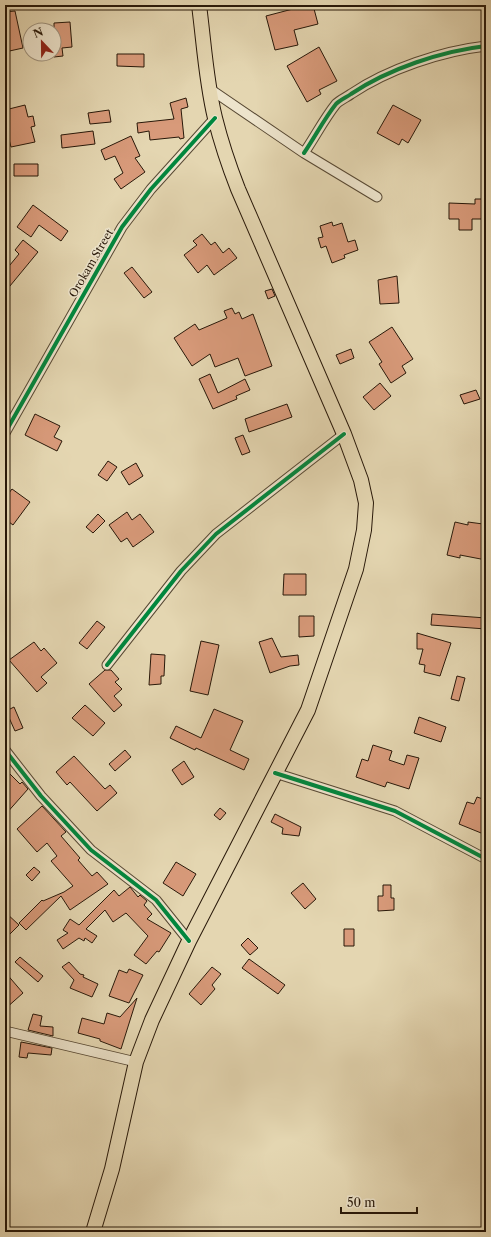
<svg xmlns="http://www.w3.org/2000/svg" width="491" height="1237" viewBox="0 0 491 1237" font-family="'Libre Caslon Text',serif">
<rect width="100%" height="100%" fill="#e4d6b1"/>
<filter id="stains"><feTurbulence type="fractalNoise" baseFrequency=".005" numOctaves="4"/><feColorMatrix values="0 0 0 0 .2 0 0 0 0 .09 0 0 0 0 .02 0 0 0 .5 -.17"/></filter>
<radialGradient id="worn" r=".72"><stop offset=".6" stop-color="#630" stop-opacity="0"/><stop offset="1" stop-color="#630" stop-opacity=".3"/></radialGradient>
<path fill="#d89a7a" stroke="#281809" d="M 308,5 L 313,5 L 318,24 L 294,30 L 298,45 L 275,50 L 266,16 Z
M 15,11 L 23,48 L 5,52 L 5,12 Z
M 70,22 L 72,47 L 62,48 L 63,56 L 54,57 L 54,23 Z
M 319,47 L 337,81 L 319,90 L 321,94 L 307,102 L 287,66 Z
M 117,54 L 144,54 L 144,67 L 117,66 Z
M 186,98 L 188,107 L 181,109 L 184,138 L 180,139 L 179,137 L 150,140 L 149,131 L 138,133 L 137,123 L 174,119 L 170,103 Z
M 25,105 L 28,117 L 33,116 L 35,126 L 31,127 L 35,142 L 11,147 L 5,124 L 5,110 Z
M 393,105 L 421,120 L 408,143 L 402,139 L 399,145 L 377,133 Z
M 109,110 L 111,122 L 90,124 L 88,113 Z
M 93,131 L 95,144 L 62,148 L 61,135 Z
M 131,136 L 140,156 L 135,158 L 145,172 L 121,189 L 114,179 L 123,173 L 115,156 L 105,160 L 101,150 Z
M 14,164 L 38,164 L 38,176 L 14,176 Z
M 475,199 L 486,199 L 485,219 L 472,219 L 472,230 L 459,230 L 459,219 L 449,219 L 449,203 L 475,204 Z
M 33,205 L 68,231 L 61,241 L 39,225 L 31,237 L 17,227 Z
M 332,222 L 333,226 L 342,223 L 348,242 L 355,240 L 358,250 L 344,255 L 345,258 L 332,263 L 326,246 L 321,248 L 318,238 L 323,237 L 320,226 Z
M 202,234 L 211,245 L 215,242 L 223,253 L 229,248 L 237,258 L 214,275 L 207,265 L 198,273 L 184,255 L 197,245 L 193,241 Z
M 23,240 L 38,252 L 5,292 L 5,271 L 19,254 L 15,250 Z
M 132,267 L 152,292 L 144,298 L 124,273 Z
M 397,276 L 399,303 L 380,304 L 378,280 Z
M 272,289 L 275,296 L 268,299 L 265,291 Z
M 232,308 L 235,314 L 239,312 L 242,319 L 253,314 L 272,366 L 245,376 L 238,358 L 215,367 L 210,354 L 192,366 L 174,338 L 195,324 L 199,330 L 227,318 L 224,311 Z
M 392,327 L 413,359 L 402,366 L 406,373 L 391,383 L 379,364 L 382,362 L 369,342 Z
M 351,349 L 354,358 L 340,364 L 336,355 Z
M 210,374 L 218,393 L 245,379 L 250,390 L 236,396 L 237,399 L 213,409 L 199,379 Z
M 380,383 L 391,396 L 374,410 L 363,397 Z
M 476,390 L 480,399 L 464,404 L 460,395 Z
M 287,404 L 292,417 L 249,432 L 245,419 Z
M 35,414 L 60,426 L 54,437 L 62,441 L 57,451 L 25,435 Z
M 243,435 L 250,452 L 242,455 L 235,438 Z
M 108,461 L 117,467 L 107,481 L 98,475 Z
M 136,463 L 143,476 L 129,485 L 121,472 Z
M 12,489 L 30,502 L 13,525 L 5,519 L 5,498 Z
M 127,512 L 132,520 L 140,514 L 154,532 L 133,547 L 127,538 L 121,542 L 109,525 Z
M 98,514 L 105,521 L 93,533 L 86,527 Z
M 455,522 L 468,525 L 468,522 L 483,524 L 482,539 L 486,540 L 486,560 L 460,555 L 460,558 L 447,555 Z
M 284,574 L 306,574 L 306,595 L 283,595 Z
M 432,614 L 486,618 L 486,629 L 431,625 Z
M 299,616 L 314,616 L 314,636 L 299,637 Z
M 97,621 L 105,627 L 87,649 L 79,643 Z
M 417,633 L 451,643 L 440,676 L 424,672 L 425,665 L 419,664 L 423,649 L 417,649 Z
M 272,638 L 281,657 L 298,655 L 299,665 L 290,666 L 270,673 L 259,642 Z
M 201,641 L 219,645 L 208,695 L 190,691 Z
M 34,642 L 41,651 L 44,648 L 57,663 L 41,677 L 47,683 L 37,692 L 9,660 Z
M 151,654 L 165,655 L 164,676 L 161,676 L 161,684 L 149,685 Z
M 105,670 L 111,670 L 119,679 L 115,682 L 122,689 L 114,696 L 122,705 L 114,712 L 89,684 Z
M 457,676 L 465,678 L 459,701 L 451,699 Z
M 85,705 L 105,723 L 93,736 L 72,718 Z
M 14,707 L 23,728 L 15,731 L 6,711 Z
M 214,709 L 243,721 L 230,750 L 249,759 L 244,770 L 196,748 L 195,750 L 170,738 L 176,726 L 201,738 Z
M 419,717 L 446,727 L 441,742 L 414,733 Z
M 373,745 L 392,751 L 389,760 L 404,765 L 407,755 L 419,758 L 409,789 L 387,782 L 385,787 L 356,777 L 362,759 L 368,761 Z
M 125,750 L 131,757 L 115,771 L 109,764 Z
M 74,756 L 105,789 L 110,785 L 117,793 L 97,811 L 70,782 L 67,785 L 56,772 Z
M 184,761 L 194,777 L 182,785 L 172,770 Z
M 5,769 L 20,784 L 22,782 L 28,789 L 5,815 Z
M 477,797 L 486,800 L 486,835 L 459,824 L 467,802 L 474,804 Z
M 42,806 L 66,832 L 61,836 L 80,858 L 78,860 L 92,876 L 97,872 L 108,884 L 70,910 L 61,896 L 26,930 L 19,923 L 42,900 L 43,901 L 64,892 L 73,886 L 51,861 L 57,856 L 47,843 L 37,852 L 17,829 Z
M 220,808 L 226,813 L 220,820 L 214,815 Z
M 275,814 L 301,827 L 299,836 L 282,834 L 283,828 L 271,822 Z
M 176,862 L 196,874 L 183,896 L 163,883 Z
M 34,867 L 40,872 L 32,881 L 26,875 Z
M 303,883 L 316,899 L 305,909 L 291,893 Z
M 383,885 L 391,885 L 391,898 L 394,898 L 394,910 L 378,911 L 378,896 L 383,896 Z
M 130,887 L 138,897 L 140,895 L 147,901 L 144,905 L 152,914 L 147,919 L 171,933 L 159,952 L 157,951 L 146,964 L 134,955 L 148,936 L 126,913 L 113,922 L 105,910 L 86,929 L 97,936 L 92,943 L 85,938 L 84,941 L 79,938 L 63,949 L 57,940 L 68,933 L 63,930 L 70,919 L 79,925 L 114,890 L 119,896 Z
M 5,912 L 19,925 L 5,939 Z
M 344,929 L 354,929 L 354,946 L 344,946 Z
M 248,938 L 258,948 L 250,955 L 241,945 Z
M 20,957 L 43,976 L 38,982 L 15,962 Z
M 249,959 L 285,985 L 278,994 L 242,968 Z
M 69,962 L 80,974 L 84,975 L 83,977 L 98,984 L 92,997 L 70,988 L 74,980 L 62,967 Z
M 212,967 L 221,974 L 212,985 L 215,989 L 201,1005 L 189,994 Z
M 129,969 L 143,975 L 129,1003 L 109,996 L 119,970 L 127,973 Z
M 5,972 L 23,993 L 5,1009 Z
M 137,998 L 121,1049 L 100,1041 L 100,1039 L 78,1033 L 82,1018 L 104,1024 L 107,1013 L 120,1017 Z
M 33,1014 L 42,1016 L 40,1026 L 53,1027 L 53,1036 L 28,1030 Z
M 21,1042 L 52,1048 L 51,1055 L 28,1053 L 27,1058 L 19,1057 Z"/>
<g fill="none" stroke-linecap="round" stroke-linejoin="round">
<g stroke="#574833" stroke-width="11">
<path id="street" d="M 210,89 L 304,153 L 377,197
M 304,153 C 315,137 324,119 336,104 C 340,100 347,97 351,94 C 388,69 442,51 486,46
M 5,433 L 122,227 L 151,189 L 215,118
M 107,665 L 181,571 L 216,534 L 344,434
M 5,750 L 41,796 L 91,850 L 156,900 L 189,941
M 275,773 L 395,811 L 486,859
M 5,1031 L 136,1062"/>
</g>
<g stroke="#281809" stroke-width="16">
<path id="primary" d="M 93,1232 L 112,1169 L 136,1062 L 152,1020 L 189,941 L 308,710 L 356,569 L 364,530 L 366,503 L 361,480 L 344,434 L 238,189 C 229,166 221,142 215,118 C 206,81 204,43 199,5"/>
</g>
<use href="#street" stroke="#ede4cc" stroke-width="9"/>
<use href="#primary" stroke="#e4d6b1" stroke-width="14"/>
<g stroke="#ede4cc" stroke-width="6">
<path id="cycleway" d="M 304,153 C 315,137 324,119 336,104 C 340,100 347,97 351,94 C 388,69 442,51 486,46
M 5,433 L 122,227 L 151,189 L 215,118
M 107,665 L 181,571 L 216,534 L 344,434
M 5,750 L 41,796 L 91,850 L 156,900 L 189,941
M 275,773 L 395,811 L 486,859"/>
</g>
<use href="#cycleway" stroke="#00873e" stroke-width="4"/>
</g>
<g text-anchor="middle" stroke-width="3" stroke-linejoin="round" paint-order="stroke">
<g font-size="11" fill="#281809" stroke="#ede4cc">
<text transform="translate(91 263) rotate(-60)" y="4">Orokam Street</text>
</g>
</g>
<rect width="491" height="1237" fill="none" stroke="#e4d6b1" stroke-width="20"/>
<rect x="6" y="6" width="479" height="1225" fill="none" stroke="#281809" stroke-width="2"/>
<rect x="10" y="10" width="471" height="1217" fill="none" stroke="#281809"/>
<g transform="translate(42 42) rotate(338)"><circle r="19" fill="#ede4cc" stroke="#9e927e"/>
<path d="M0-3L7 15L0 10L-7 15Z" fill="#8f2418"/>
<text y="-6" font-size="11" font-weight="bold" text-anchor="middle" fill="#281809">N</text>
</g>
<path d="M341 1207v6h76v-6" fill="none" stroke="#281809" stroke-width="2"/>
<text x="347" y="1207" font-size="12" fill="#281809" stroke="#ede4cc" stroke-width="3" paint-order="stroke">50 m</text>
<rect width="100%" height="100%" filter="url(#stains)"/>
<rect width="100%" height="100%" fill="url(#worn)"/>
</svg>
